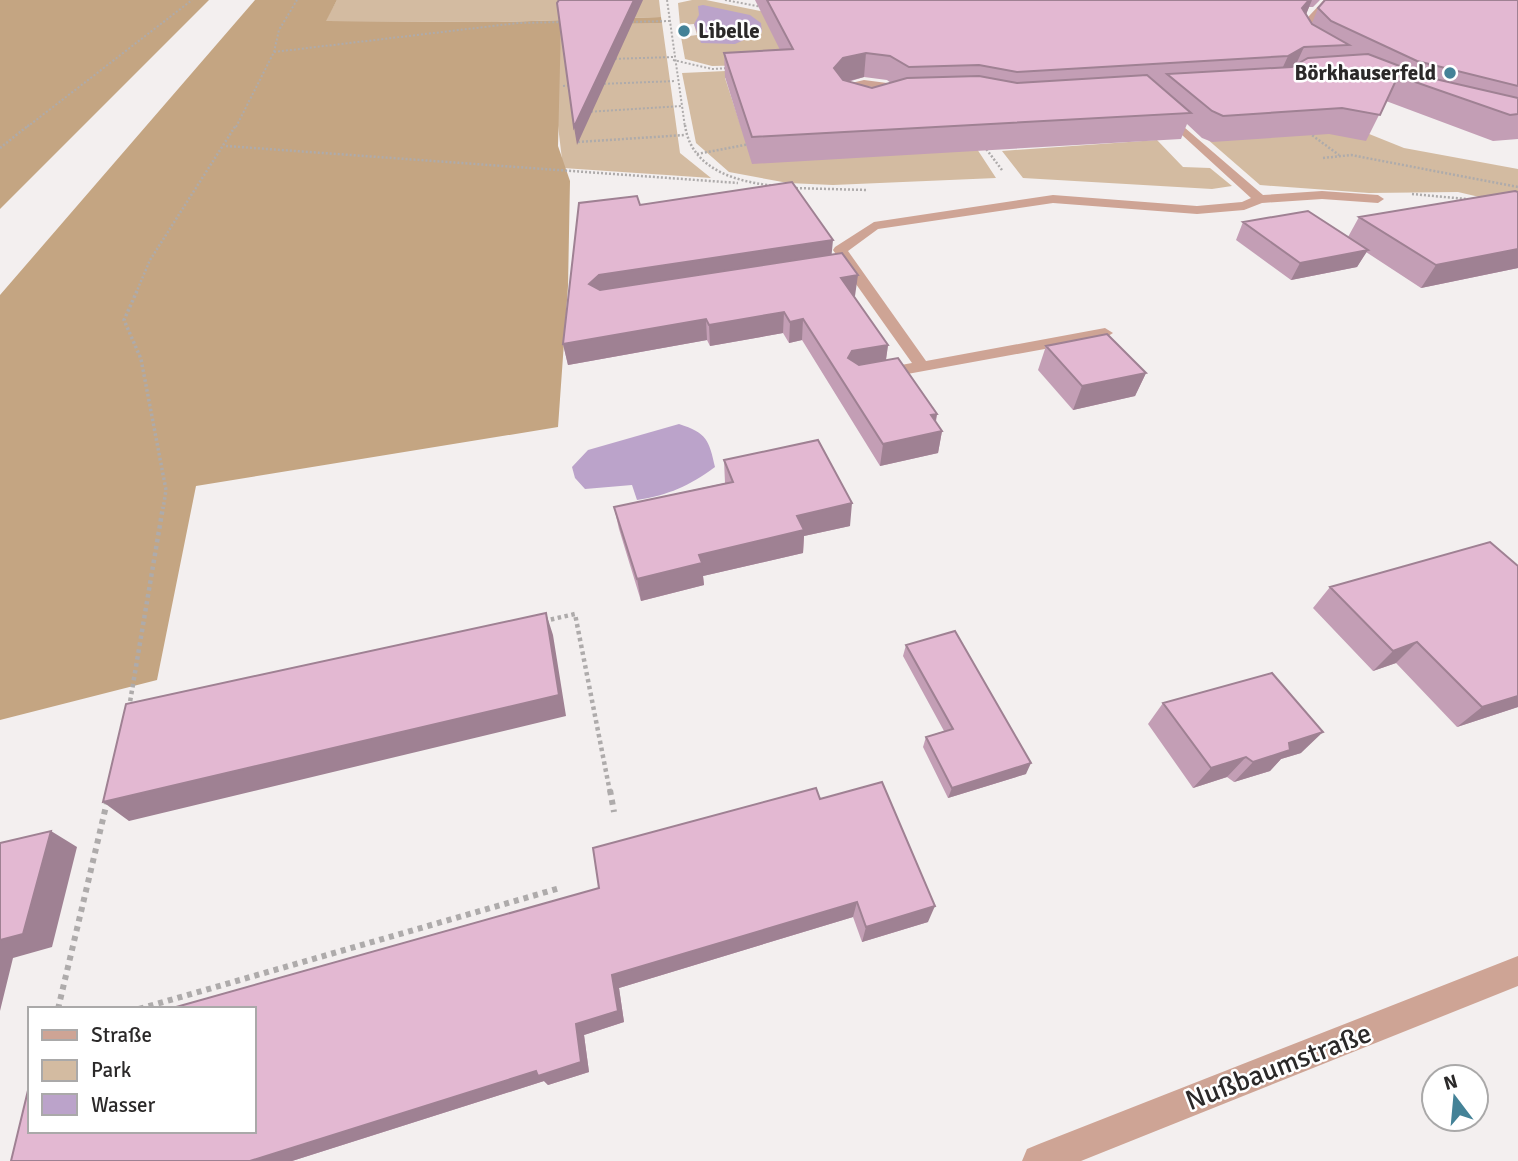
<svg xmlns="http://www.w3.org/2000/svg" width="1518" height="1161" viewBox="0 0 1518 1161" font-family="Signika,sans-serif">
<rect width="100%" height="100%" fill="#f3efef"/>
<path fill="#d3bba1" d="M 337,0 L 659,0 L 661,17 L 497,22 L 325,21 Z
M 692,0 L 706,0 L 810,21 L 788,64 L 712,66 L 685,59 L 681,37 L 697,35 L 694,24 L 680,25 L 678,3 Z
M 662,23 L 680,153 L 711,178 L 563,168 L 557,117 L 561,24 Z
M 772,69 L 725,78 L 745,139 L 977,149 L 996,178 L 833,185 L 788,183 L 729,172 L 696,143 L 682,73 Z
M 1302,107 L 1404,148 L 1518,169 L 1518,206 L 1458,192 L 1369,193 L 1260,185 L 1176,112 Z
M 1157,140 L 1183,167 L 1210,168 L 1232,186 L 1212,189 L 1023,178 L 1002,151 Z"/>
<path fill="#c4a582" d="M 0,0 L 209,0 L 0,209 Z
M 255,0 L 337,0 L 326,21 L 497,22 L 661,17 L 662,23 L 561,25 L 558,146 L 570,181 L 568,286 L 558,427 L 196,486 L 157,680 L 0,720 L 0,295 Z"/>
<path fill="#bba3ca" d="M 703,5 L 750,15 L 761,23 L 762,32 L 735,44 L 701,43 L 694,24 L 699,15 L 698,6 Z
M 679,424 C 707,433 709,440 715,467 C 689,486 669,495 637,500 L 632,485 L 585,489 L 575,478 L 572,467 L 588,450 Z"/>
<g fill="none" stroke-linecap="round" stroke-linejoin="round">
<path stroke="#aeabab" stroke-width="2" stroke-dasharray="2 2" stroke-linecap="butt" d="M 667,0 L 685,127
M 725,0 L 762,7
M 628,22 L 670,21
M 274,52 L 518,23 L 564,22
M 611,59 L 673,57
M 673,60 L 712,69 L 728,68
M 600,84 L 676,81
M 563,86 L 574,85
M 587,112 L 681,106
M 27,127 L 192,0
M 236,127 L 274,52 L 279,30 L 297,0"/>
<path stroke="#aeabab" stroke-width="2.5" stroke-dasharray="2 2" stroke-linecap="butt" d="M 685,125 C 691,170 737,182 776,186
M 1309,133 L 1339,155
M 578,142 L 685,135
M 226,146 L 738,183
M 984,146 L 1002,170
M 0,148 L 29,125
M 697,154 L 750,144
M 1323,158 L 1351,155 L 1518,187
M 792,188 L 867,190
M 1412,194 L 1477,200
M 136,293 L 150,260 L 236,125"/>
<path stroke="#aeabab" stroke-width="3.5" stroke-dasharray="2.5 2.5" stroke-linecap="butt" d="M 137,291 L 124,320 L 141,359 L 166,490 L 163,509"/>
<path stroke="#aeabab" stroke-width="4.5" stroke-dasharray="3.5 3.5" stroke-linecap="butt" d="M 544,621 L 575,614 L 610,792
M 129,708 L 163,507"/>
<path stroke="#aeabab" stroke-width="6" stroke-dasharray="5 5" stroke-linecap="butt" d="M 610,790 L 614,812
M 58,1009 L 107,802
M 139,1009 L 560,888"/>
<path fill="#cea495" fill-rule="evenodd" d="M 1324,0 L 1333,0 L 1305,31 L 1309,44 L 1303,44 L 1295,31 Z
M 864,80 L 887,83 L 904,92 L 905,98 C 887,115 853,115 836,97 L 835,93 L 843,85 ZM 864,86 L 881,88 L 895,97 L 870,104 L 846,96 L 851,89 Z
M 1163,109 L 1263,195 L 1322,191 L 1378,195 L 1384,199 L 1378,203 L 1322,199 L 1262,203 L 1244,210 L 1197,214 L 1053,203 L 878,229 L 848,251 L 926,361 L 1105,328 L 1113,333 L 1105,338 L 880,379 L 874,378 L 874,370 L 912,363 L 846,270 L 821,273 L 814,269 L 841,262 L 833,250 L 835,247 L 874,222 L 1053,195 L 1197,206 L 1242,202 L 1251,198 L 1159,114 L 1159,110 Z
M 1518,956 L 1518,986 L 1081,1161 L 1022,1161 L 1027,1149 L 1039,1144 Z"/>
</g>
<path fill="#c39eb5" fill-rule="evenodd" d="M 755,0 L 1320,0 L 1313,7 L 1309,7 L 1306,14 L 1312,23 L 1318,8 L 1518,0 L 1518,139 L 1493,141 L 1386,101 L 1366,141 L 1329,134 L 1212,142 L 1202,138 L 1187,124 L 1181,139 L 752,164 L 725,77 L 724,53 L 780,50 ZM 864,77 L 887,80 L 891,83 L 872,88 L 848,82 Z
M 1518,192 L 1518,268 L 1421,288 L 1366,252 L 1357,267 L 1291,280 L 1236,240 L 1243,222 L 1348,237 L 1359,217 Z
M 640,205 L 832,254 L 855,296 L 854,297 L 888,345 L 886,360 L 937,414 L 936,422 L 942,431 L 938,453 L 880,466 L 802,340 L 789,343 L 783,333 L 710,346 L 707,340 L 568,365 L 563,344 Z
M 1046,346 L 1146,373 L 1135,396 L 1073,410 L 1038,370 Z
M 724,460 L 850,526 L 804,536 L 803,553 L 703,576 L 704,585 L 641,601 L 619,529 L 614,507 L 725,483 Z
M 1330,587 L 1518,707 L 1457,727 L 1396,663 L 1373,671 L 1313,608 Z
M 906,645 L 1026,774 L 948,798 L 923,747 L 926,737 L 944,731 L 903,656 Z
M 1163,703 L 1301,753 L 1281,759 L 1270,771 L 1234,782 L 1227,777 L 1193,788 L 1148,724 Z
M 820,799 L 928,922 L 862,942 L 853,917 L 619,988 L 624,1022 L 584,1035 L 589,1072 L 548,1085 L 544,1081 L 292,1161 L 11,1161 L 599,888 Z"/>
<path fill="#9f8193" d="M 634,0 L 643,0 L 577,145 L 574,127 Z
M 1309,0 L 1312,0 L 1305,17 L 1302,8 Z
M 1304,47 L 1293,71 L 1277,80 L 1288,56 Z
M 866,53 L 864,77 L 841,83 L 834,68 L 843,58 Z
M 833,240 L 831,261 L 593,305 L 589,284 L 599,275 Z
M 1518,249 L 1518,268 L 1421,288 L 1436,265 Z
M 1368,250 L 1357,267 L 1291,280 L 1300,263 Z
M 858,275 L 855,296 L 839,299 L 841,278 Z
M 784,312 L 783,333 L 710,346 L 709,325 Z
M 706,319 L 707,340 L 568,365 L 563,344 Z
M 803,319 L 802,340 L 789,343 L 790,322 Z
M 888,345 L 885,366 L 850,372 L 848,358 L 852,351 Z
M 1146,373 L 1135,396 L 1073,410 L 1082,386 Z
M 937,414 L 933,433 L 942,431 L 938,453 L 880,466 L 883,444 L 931,415 Z
M 852,503 L 850,526 L 804,536 L 803,553 L 703,576 L 704,585 L 641,601 L 637,579 L 797,516 Z
M 546,613 L 553,635 L 566,716 L 129,821 L 103,802 Z
M 1417,642 L 1396,663 L 1373,671 L 1393,651 Z
M 1518,696 L 1518,707 L 1457,727 L 1482,707 Z
M 1323,732 L 1301,753 L 1281,759 L 1270,771 L 1234,782 L 1253,762 L 1289,743 Z
M 1246,757 L 1227,777 L 1193,788 L 1211,768 Z
M 1031,763 L 1026,774 L 948,798 L 952,788 Z
M 51,831 L 77,847 L 52,947 L 13,958 L 0,1011 L 0,940 Z
M 857,902 L 853,917 L 619,988 L 624,1022 L 584,1035 L 589,1072 L 548,1085 L 544,1081 L 292,1161 L 250,1161 L 576,1024 L 612,975 Z
M 935,906 L 928,922 L 862,942 L 866,927 Z"/>
<path fill="#e3b8d2" stroke="#9f8193" stroke-width="2" d="M 559,0 L 634,0 L 574,127 L 557,3 Z
M 767,0 L 1309,0 L 1302,8 L 1312,24 L 1349,45 L 1304,47 L 1288,56 L 1017,72 L 979,65 L 909,67 L 890,56 L 866,53 L 843,58 L 834,68 L 843,80 L 872,88 L 907,78 L 979,76 L 1017,83 L 1147,75 L 1191,113 L 752,137 L 724,53 L 793,49 Z
M 1325,0 L 1518,0 L 1518,86 L 1417,61 L 1331,21 L 1318,8 Z
M 1368,54 L 1431,78 L 1518,98 L 1518,114 L 1510,115 L 1398,76 L 1380,115 L 1342,108 L 1223,116 L 1212,111 L 1167,74 L 1292,67 L 1308,58 Z
M 792,182 L 833,240 L 599,275 L 589,284 L 600,290 L 842,253 L 858,275 L 841,278 L 888,345 L 852,351 L 848,358 L 859,365 L 898,358 L 937,414 L 931,415 L 942,431 L 883,444 L 803,319 L 790,322 L 784,312 L 709,325 L 706,319 L 563,344 L 579,203 L 637,196 L 640,205 Z
M 1515,191 L 1518,192 L 1518,249 L 1436,265 L 1359,217 Z
M 1308,211 L 1368,250 L 1300,263 L 1243,222 Z
M 1107,334 L 1146,373 L 1082,386 L 1046,346 Z
M 818,440 L 852,503 L 797,516 L 804,530 L 699,555 L 702,563 L 637,579 L 614,507 L 733,482 L 724,460 Z
M 1490,542 L 1518,566 L 1518,696 L 1482,707 L 1417,642 L 1393,651 L 1330,587 Z
M 546,613 L 559,695 L 103,802 L 126,704 Z
M 955,631 L 1031,763 L 952,788 L 926,737 L 953,729 L 906,645 Z
M 1272,673 L 1323,732 L 1289,743 L 1290,750 L 1253,762 L 1246,757 L 1211,768 L 1163,703 Z
M 882,782 L 935,906 L 866,927 L 857,902 L 612,975 L 618,1011 L 576,1024 L 581,1062 L 538,1076 L 536,1071 L 250,1161 L 11,1161 L 30,1082 L 30,1131 L 254,1131 L 254,1009 L 169,1009 L 599,888 L 593,848 L 816,788 L 820,799 Z
M 51,831 L 23,934 L 0,940 L 0,843 Z"/>
<g fill="#448297" stroke="#fff" stroke-width="2.5">
<circle cx="684" cy="31" r="7"/>
<circle cx="1450" cy="73" r="7"/>
</g>
<g text-anchor="middle" stroke-width="5" stroke-linejoin="round" paint-order="stroke">
<g font-size="21" font-weight="bold" fill="#2b2929" stroke="#fff" text-anchor="start">
<text x="698" y="38">Libelle</text>
<text x="1436" y="80" text-anchor="end">Börkhauserfeld</text>
</g>
<g font-size="28" fill="#2b2929" stroke="#fff">
<text transform="translate(1278 1066) rotate(-21)" y="10">Nußbaumstraße</text>
</g>
</g>
<rect x="28" y="1007" width="228" height="126" fill="#ffffff" stroke="#aaa9a9" stroke-width="2"/>
<rect x="42" y="1030" width="35" height="10" fill="#cea495" stroke="#aaa9a9" stroke-width="2"/>
<text x="91" y="1042" font-size="21" fill="#2b2929">Straße</text>
<rect x="42" y="1060" width="35" height="21" fill="#d3bba1" stroke="#aaa9a9" stroke-width="2"/>
<text x="91" y="1077" font-size="21" fill="#2b2929">Park</text>
<rect x="42" y="1094" width="35" height="21" fill="#bba3ca" stroke="#aaa9a9" stroke-width="2"/>
<text x="91" y="1112" font-size="21" fill="#2b2929">Wasser</text>
<g transform="translate(1455 1098) rotate(344)"><circle r="33" fill="#ffffff" stroke="#aaa9a9" stroke-width="2"/>
<path d="M0-5L12 26L0 18L-12 26Z" fill="#448297"/>
<text y="-10" font-size="19" font-weight="bold" text-anchor="middle" fill="#2b2929">N</text>
</g>
</svg>
